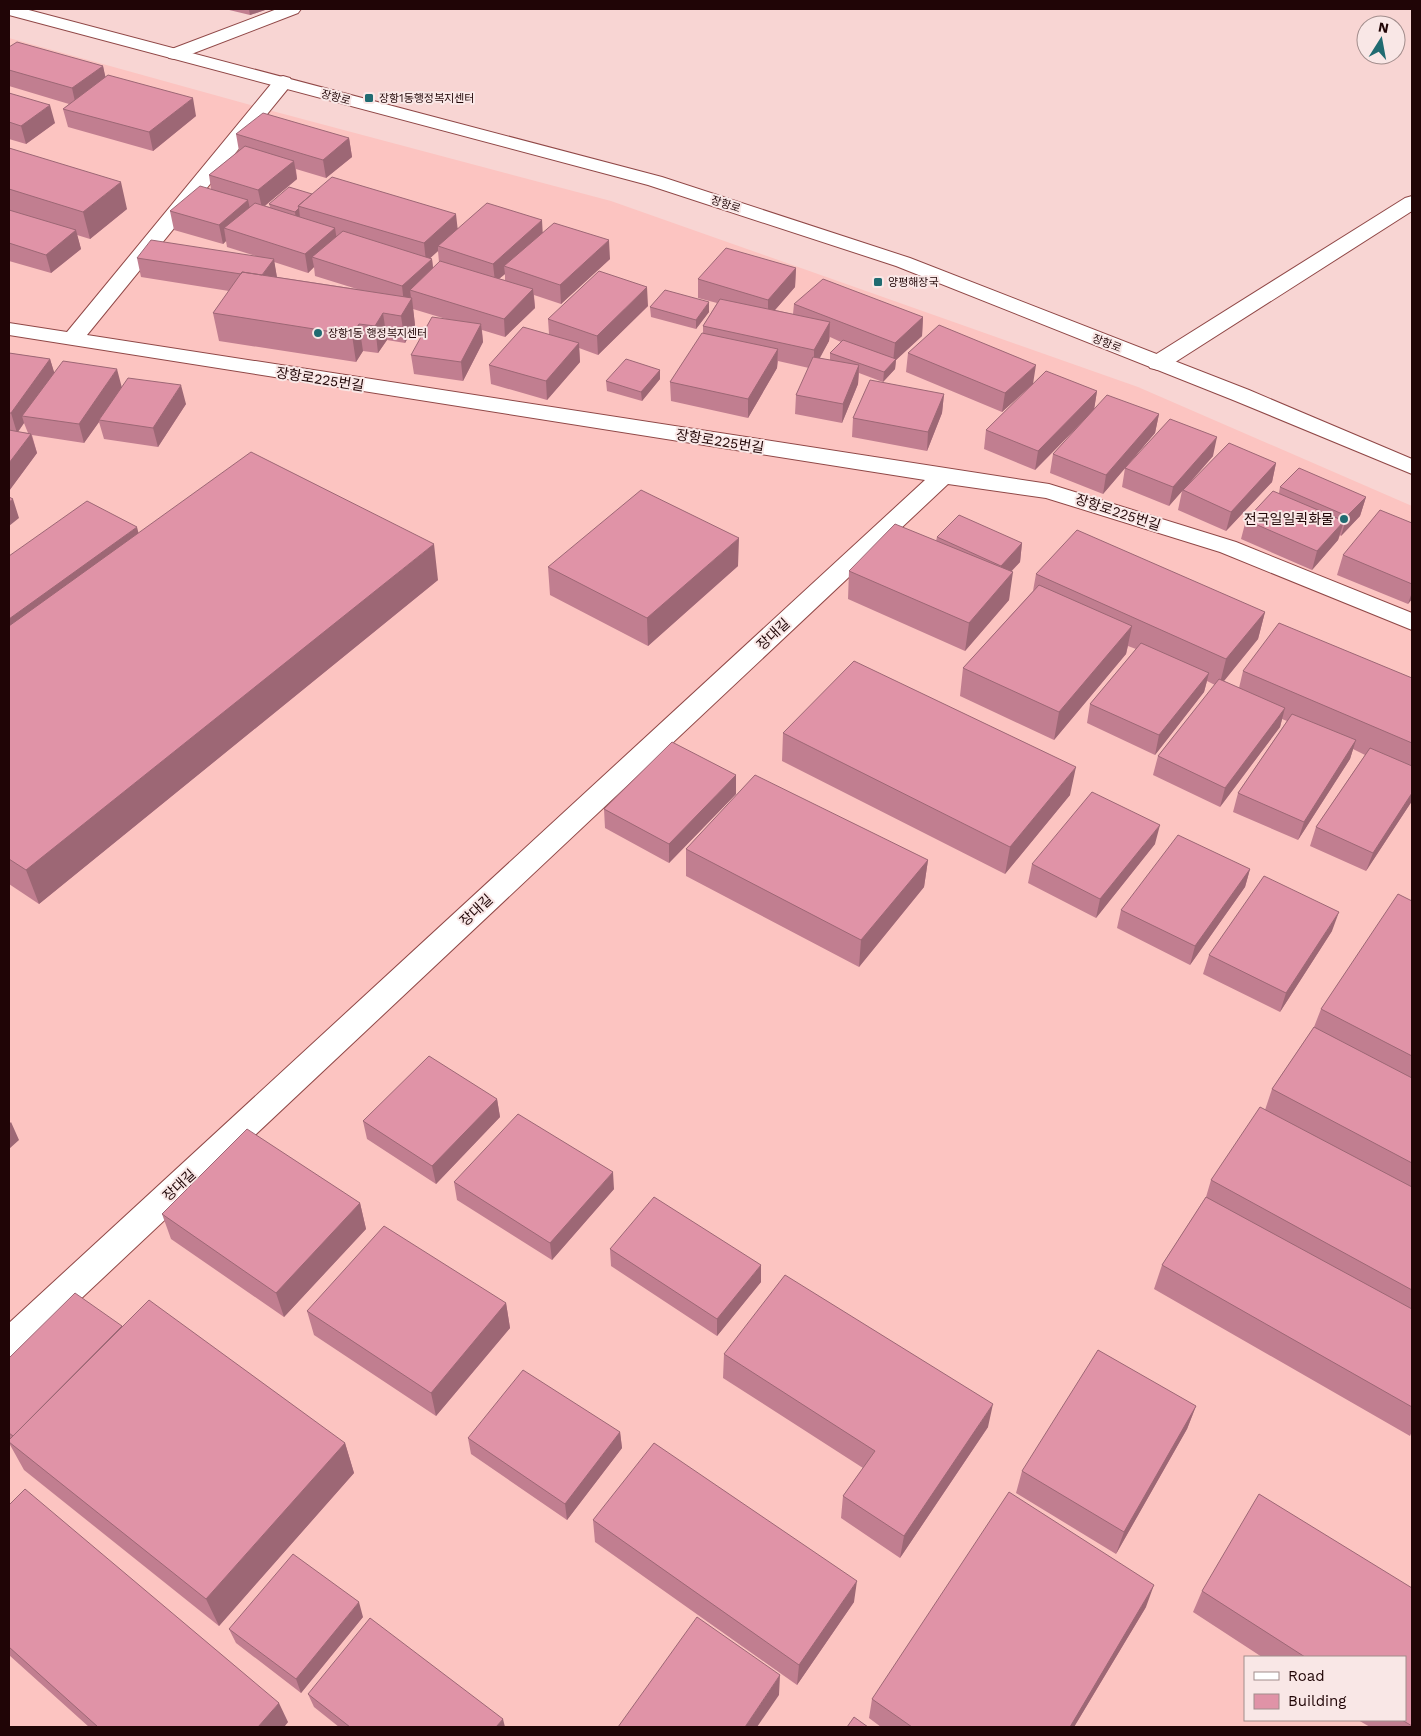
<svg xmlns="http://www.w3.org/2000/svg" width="1421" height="1736" viewBox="0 0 1421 1736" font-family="'Work Sans','Noto Sans KR',sans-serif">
<rect width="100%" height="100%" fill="#f8d5d3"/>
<path fill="#fcc4c1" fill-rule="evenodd" d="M 9,38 L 261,108 L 611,201 L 1138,387 L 1412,506 L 1412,1727 L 9,1727 ZM 1245,1657 L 1405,1657 L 1405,1720 L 1245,1720 Z"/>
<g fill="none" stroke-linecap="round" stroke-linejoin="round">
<g stroke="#904847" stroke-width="2">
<path id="street" d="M 277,9 L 301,9 L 298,13 L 181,58 L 175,59 L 169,58 L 166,54 L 169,50 Z
M 283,76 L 290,78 L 292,82 L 290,86 L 87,335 L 1049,484 L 1236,542 L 1412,613 L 1412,630 L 1220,552 L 1046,498 L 948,484 L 21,1355 L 9,1359 L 9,1323 L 925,480 L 9,335 L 9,323 L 67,332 L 276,78 Z
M 1412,196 L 1412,211 L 1166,368 L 1158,370 L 1150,368 L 1147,363 L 1150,358 L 1405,198 Z"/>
</g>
<g stroke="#904847" stroke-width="2">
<path id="secondary" d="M 9,9 L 25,9 L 662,177 L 910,258 L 1249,390 L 1412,459 L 1412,474 L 1233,400 L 896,266 L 648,185 L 9,15 Z"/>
</g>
<use href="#street" fill="#fff" fill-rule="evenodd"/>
<use href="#secondary" fill="#fff" fill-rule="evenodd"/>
</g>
<path fill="#c17e90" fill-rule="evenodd" d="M 225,9 L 268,9 L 250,15 Z
M 9,47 L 103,66 L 105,77 L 196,116 L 153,151 L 68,127 L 63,109 L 69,104 L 9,86 Z
M 9,93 L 55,123 L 26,144 L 9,139 Z
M 236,134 L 349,138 L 352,157 L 326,178 L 296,169 L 297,179 L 265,206 L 270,207 L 269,204 L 312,194 L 458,228 L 543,232 L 610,259 L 561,304 L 534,295 L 535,308 L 505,337 L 482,330 L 483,342 L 463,381 L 414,374 L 411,355 L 446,319 L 413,309 L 415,325 L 405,343 L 387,340 L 378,353 L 363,351 L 356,362 L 219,341 L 213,313 L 229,291 L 141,277 L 137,258 L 259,257 L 227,247 L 226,241 L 223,244 L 174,230 L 170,211 L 211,189 L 209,175 L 239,151 ZM 438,251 L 439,262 L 433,268 L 432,259 L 430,258 ZM 274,262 L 308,273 L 314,267 L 315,276 L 357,289 L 277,277 ZM 505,274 L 505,280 L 499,279 Z
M 9,148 L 127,209 L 90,239 L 77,235 L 81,249 L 51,273 L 9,261 Z
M 796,268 L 795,287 L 775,310 L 793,314 L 794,304 L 923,317 L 922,336 L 896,360 L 895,369 L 883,382 L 859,373 L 858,384 L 842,423 L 795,414 L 796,395 L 809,368 L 778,361 L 777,368 L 748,418 L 671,401 L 670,382 L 703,333 L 703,326 L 717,303 L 698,298 L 698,279 ZM 830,337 L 841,342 L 830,353 L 830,360 L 819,358 L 829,341 Z
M 648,306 L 598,355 L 579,348 L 580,362 L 547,400 L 491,384 L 489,365 L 549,334 L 548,319 Z
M 650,307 L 709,312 L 696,329 L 651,317 Z
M 9,353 L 50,359 L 54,373 L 122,387 L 186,404 L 158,447 L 104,439 L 99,422 L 84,443 L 32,435 L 37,453 L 9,491 ZM 24,423 L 28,433 L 18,432 Z
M 908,353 L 1033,384 L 1002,412 L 906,372 Z
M 660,370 L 660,379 L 642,401 L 607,391 L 606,381 Z
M 1097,391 L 1094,409 L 1159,414 L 1155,433 L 1103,494 L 1050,473 L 1053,454 L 1084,420 L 1035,470 L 984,449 L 986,430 Z
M 944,394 L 942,413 L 927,451 L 852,437 L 853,418 Z
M 1213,456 L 1189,484 L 1276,463 L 1272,482 L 1226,531 L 1178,510 L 1182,491 L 1169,506 L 1122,487 L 1125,468 Z
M 1280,487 L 1366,497 L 1360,516 L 1341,536 L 1340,535 L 1338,540 L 1312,570 L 1241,539 L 1246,520 L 1279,493 Z
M 1412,523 L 1412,599 L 1408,604 L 1337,575 L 1343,555 Z
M 138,533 L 438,580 L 39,904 L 9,884 L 9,556 Z
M 937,537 L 1022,543 L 1020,562 L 1011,572 L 1009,600 L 965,651 L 848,599 L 849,571 L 936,541 Z
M 738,566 L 648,646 L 550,595 L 548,567 Z
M 1036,574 L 1265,612 L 1258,639 L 1224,681 L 1239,688 L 1243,671 L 1412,678 L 1412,801 L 1366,871 L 1310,846 L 1316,827 L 1365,755 L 1353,749 L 1350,759 L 1298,840 L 1233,812 L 1238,793 L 1287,721 L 1282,719 L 1280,727 L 1220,807 L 1153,775 L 1158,756 L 1215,685 L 1207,681 L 1204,692 L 1155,755 L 1087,723 L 1090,704 L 1136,649 L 1128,646 L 1126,654 L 1054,740 L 960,696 L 963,668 L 1033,591 Z
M 783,733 L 1070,795 L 1005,874 L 782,761 Z
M 736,794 L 669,863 L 605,828 L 604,809 Z
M 1155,844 L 1096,918 L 1028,883 L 1032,864 Z
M 686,849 L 928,860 L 924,887 L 859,967 L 686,876 Z
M 1250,869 L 1245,887 L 1190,965 L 1117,928 L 1121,910 Z
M 1412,901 L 1412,1431 L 1410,1436 L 1154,1289 L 1162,1265 L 1206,1197 L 1211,1180 L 1265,1110 L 1272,1089 L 1314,1027 L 1321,1009 Z
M 1332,931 L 1280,1012 L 1203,974 L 1209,955 Z
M 497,1099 L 500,1117 L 436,1184 L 367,1139 L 363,1121 Z
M 454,1182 L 614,1189 L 552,1260 L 457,1200 Z
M 360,1203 L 366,1229 L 284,1317 L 171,1239 L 162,1214 Z
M 610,1249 L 761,1282 L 717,1336 L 611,1266 Z
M 506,1303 L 510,1328 L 436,1416 L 314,1335 L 307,1311 Z
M 122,1326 L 345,1443 L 354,1473 L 219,1626 L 24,1470 L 9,1443 L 9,1358 Z
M 724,1354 L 988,1427 L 900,1558 L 841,1518 L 843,1496 L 863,1468 L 723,1378 Z
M 1196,1406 L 1187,1429 L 1116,1554 L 1016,1493 L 1022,1471 Z
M 620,1432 L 622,1448 L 567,1520 L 471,1454 L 468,1438 Z
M 9,1505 L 288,1722 L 284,1727 L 89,1727 L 9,1655 Z
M 593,1520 L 854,1602 L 797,1685 L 595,1542 Z
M 1412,1588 L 1412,1727 L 1370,1727 L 1358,1720 L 1405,1720 L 1405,1657 L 1262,1657 L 1193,1612 L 1202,1591 Z
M 1146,1607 L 1074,1727 L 881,1727 L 869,1718 L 872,1699 Z
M 363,1617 L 301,1693 L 236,1643 L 229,1629 Z
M 308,1694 L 505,1727 L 339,1727 L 314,1707 Z"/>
<path fill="#9d6775" d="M 249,9 L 268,9 L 250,15 Z
M 103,66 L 107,84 L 76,106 L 72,88 Z
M 193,98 L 196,116 L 153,151 L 149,132 Z
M 50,105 L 55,123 L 26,144 L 21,126 Z
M 349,138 L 352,157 L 326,178 L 323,160 Z
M 294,161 L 297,179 L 262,208 L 258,190 Z
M 121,182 L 127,209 L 90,239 L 83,212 Z
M 248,200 L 252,218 L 224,228 L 226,241 L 223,244 L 219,225 Z
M 299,208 L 300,218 L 296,221 L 295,212 Z
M 456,214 L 458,232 L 438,246 L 438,251 L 426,262 L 424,243 Z
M 542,220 L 543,238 L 504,266 L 505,274 L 495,282 L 493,264 Z
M 335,228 L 338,247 L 312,257 L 314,267 L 308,273 L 305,254 Z
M 76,230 L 81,249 L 51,273 L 46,255 Z
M 609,240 L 610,259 L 561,304 L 560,285 Z
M 274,259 L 277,278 L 261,277 Z
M 432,259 L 434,277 L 410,290 L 411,298 L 404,304 L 402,286 Z
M 796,268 L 795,287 L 768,318 L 768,300 Z
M 647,287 L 648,306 L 598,355 L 597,336 Z
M 533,289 L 535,308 L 505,337 L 504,319 Z
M 412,298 L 415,325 L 405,343 L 401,316 Z
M 709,302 L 709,312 L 696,329 L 696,320 Z
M 383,313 L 387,340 L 378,353 L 375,326 Z
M 923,317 L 922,336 L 896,360 L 895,369 L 883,382 L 884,372 L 893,362 L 895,343 Z
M 830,322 L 829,341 L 814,369 L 814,350 Z
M 359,324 L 363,351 L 356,362 L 352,335 Z
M 481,324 L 483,342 L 463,381 L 461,362 Z
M 579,343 L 580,362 L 547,400 L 546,381 Z
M 778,349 L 777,368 L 748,418 L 748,399 Z
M 50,359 L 56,378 L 22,416 L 24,423 L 17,433 L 11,413 Z
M 859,365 L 858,384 L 842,423 L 843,404 Z
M 1036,365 L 1033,384 L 1002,412 L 1005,393 Z
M 117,369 L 122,388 L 99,420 L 99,422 L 84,443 L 79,424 Z
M 660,370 L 660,379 L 642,401 L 641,392 Z
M 181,385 L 186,404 L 158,447 L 153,428 Z
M 1097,391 L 1094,410 L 1035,470 L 1038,451 Z
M 944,394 L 942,413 L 927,451 L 928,432 Z
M 1159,414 L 1155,433 L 1103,494 L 1106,475 Z
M 31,434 L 37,453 L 9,491 L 9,463 Z
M 1217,437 L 1213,456 L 1169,506 L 1173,487 Z
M 1276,463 L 1272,482 L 1226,531 L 1231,512 Z
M 1366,497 L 1360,516 L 1341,536 L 1347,516 Z
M 13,499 L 19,518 L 9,526 L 9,502 Z
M 1344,521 L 1338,540 L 1312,570 L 1317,551 Z
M 137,527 L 144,555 L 9,631 L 9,619 Z
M 739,538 L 738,566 L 648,646 L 647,618 Z
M 1022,543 L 1020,562 L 998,585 L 1001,566 Z
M 434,544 L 438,580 L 39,904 L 26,870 Z
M 1013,572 L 1009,600 L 965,651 L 969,623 Z
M 1412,592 L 1412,599 L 1408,604 Z
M 1265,612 L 1258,639 L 1219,687 L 1226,659 Z
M 1132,626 L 1126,654 L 1054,740 L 1059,712 Z
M 1209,673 L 1204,692 L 1155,755 L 1159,735 Z
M 1285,708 L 1280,727 L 1220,807 L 1225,788 Z
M 1356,740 L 1350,759 L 1298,840 L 1304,822 Z
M 1076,767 L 1070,795 L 1005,874 L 1010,847 Z
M 736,775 L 736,794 L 669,863 L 669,844 Z
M 1412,793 L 1412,801 L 1366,871 L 1373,853 Z
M 1160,825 L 1155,844 L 1096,918 L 1100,899 Z
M 928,860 L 924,887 L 859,967 L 861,940 Z
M 1250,869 L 1245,887 L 1190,965 L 1195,946 Z
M 1339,912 L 1332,931 L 1280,1012 L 1286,993 Z
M 497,1099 L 500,1117 L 436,1184 L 432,1166 Z
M 11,1122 L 19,1140 L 9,1149 L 9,1124 Z
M 613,1172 L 614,1189 L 552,1260 L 550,1243 Z
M 360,1203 L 366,1229 L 284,1317 L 276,1293 Z
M 761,1265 L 761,1282 L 717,1336 L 717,1319 Z
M 506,1303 L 510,1328 L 436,1416 L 431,1393 Z
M 993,1404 L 988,1427 L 900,1558 L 904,1536 Z
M 1196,1406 L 1187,1429 L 1116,1554 L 1124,1532 Z
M 620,1432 L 622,1448 L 567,1520 L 565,1504 Z
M 345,1443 L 354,1473 L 219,1626 L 206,1599 Z
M 857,1581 L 854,1602 L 797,1685 L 799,1665 Z
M 1154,1585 L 1146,1607 L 1074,1727 L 1070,1727 Z
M 359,1602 L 363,1617 L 301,1693 L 296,1679 Z
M 780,1675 L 779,1695 L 757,1727 L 745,1727 Z
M 279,1703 L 288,1722 L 284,1727 L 258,1727 Z
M 503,1719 L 505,1727 L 496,1727 Z"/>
<path fill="#e093a7" stroke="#9d6775" d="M 17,42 L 103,66 L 72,88 L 9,70 L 9,47 Z
M 108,75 L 193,98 L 149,132 L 63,109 Z
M 9,93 L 50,105 L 21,126 L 9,122 Z
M 263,113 L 349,138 L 323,160 L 236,134 Z
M 245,146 L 294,161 L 258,190 L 209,175 Z
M 9,148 L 121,182 L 83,212 L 9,189 Z
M 332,177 L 456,214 L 424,243 L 298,206 Z
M 200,186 L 248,200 L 219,225 L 170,211 Z
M 289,187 L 312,194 L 298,206 L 299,208 L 295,212 L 269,204 Z
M 255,203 L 335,228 L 305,254 L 224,228 Z
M 487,203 L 542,220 L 493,264 L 438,246 Z
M 9,210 L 76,230 L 46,255 L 9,243 Z
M 554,223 L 609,240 L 560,285 L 504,266 Z
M 343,231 L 432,259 L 402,286 L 312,257 Z
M 151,240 L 274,259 L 262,275 L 242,272 L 241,274 L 137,258 Z
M 726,248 L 796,268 L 768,300 L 698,279 Z
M 440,261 L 533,289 L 504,319 L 410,290 Z
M 599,271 L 647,287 L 597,336 L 548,319 Z
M 242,272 L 412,298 L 401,316 L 383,313 L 375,326 L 359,324 L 352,335 L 213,313 Z
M 823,279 L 923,317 L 895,343 L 794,304 Z
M 665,290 L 709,302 L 696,320 L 650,307 Z
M 720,299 L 830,322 L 814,350 L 703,326 Z
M 432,317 L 481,324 L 461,362 L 411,355 Z
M 939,325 L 1036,365 L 1005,393 L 908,353 Z
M 523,327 L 579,343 L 546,381 L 489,365 Z
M 702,333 L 778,349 L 748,399 L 670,382 Z
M 843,340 L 896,359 L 884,372 L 830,353 Z
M 9,353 L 50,359 L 11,413 L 9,413 Z
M 813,357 L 859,365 L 843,404 L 796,395 Z
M 626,359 L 660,370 L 641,392 L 606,381 Z
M 63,361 L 117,369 L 79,424 L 22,416 Z
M 1046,371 L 1097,391 L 1038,451 L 986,430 Z
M 128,378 L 181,385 L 153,428 L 99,420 Z
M 870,380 L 944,394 L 928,432 L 853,418 Z
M 1107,395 L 1159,414 L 1106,475 L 1053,454 Z
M 1170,419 L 1217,437 L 1173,487 L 1125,468 Z
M 9,430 L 31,434 L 9,463 Z
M 1229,443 L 1276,463 L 1231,512 L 1183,490 Z
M 251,452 L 434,544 L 26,870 L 9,859 L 9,626 Z
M 1299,468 L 1366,497 L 1347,516 L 1280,487 Z
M 641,490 L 739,538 L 647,618 L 548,567 Z
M 1273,491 L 1344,521 L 1317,551 L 1246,520 Z
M 9,497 L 13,499 L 9,502 Z
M 87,501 L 137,527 L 9,619 L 9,556 Z
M 1380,510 L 1412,523 L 1412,584 L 1343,555 Z
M 959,515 L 1022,543 L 1001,566 L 937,537 Z
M 895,524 L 1013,572 L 969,623 L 849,571 Z
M 1077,530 L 1265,612 L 1226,659 L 1036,574 Z
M 1039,585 L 1132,626 L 1059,712 L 963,668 Z
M 1279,623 L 1412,678 L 1412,743 L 1243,671 Z
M 1141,643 L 1209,673 L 1159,735 L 1090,704 Z
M 854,661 L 1076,767 L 1010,847 L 783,733 Z
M 1219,679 L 1285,708 L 1225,788 L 1158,756 Z
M 1292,714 L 1356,740 L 1304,822 L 1238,793 Z
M 672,742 L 736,775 L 669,844 L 604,809 Z
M 1370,748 L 1412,766 L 1412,793 L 1373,853 L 1316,827 Z
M 755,775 L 928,860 L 861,940 L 686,849 Z
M 1092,792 L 1160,825 L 1100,899 L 1032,864 Z
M 1178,835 L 1250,869 L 1195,946 L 1121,910 Z
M 1264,876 L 1339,912 L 1286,993 L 1209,955 Z
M 1398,894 L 1412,901 L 1412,1056 L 1321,1009 Z
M 1314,1027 L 1412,1078 L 1412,1163 L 1272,1089 Z
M 429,1056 L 497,1099 L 432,1166 L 363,1121 Z
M 1260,1107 L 1412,1187 L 1412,1290 L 1211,1180 Z
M 518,1114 L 613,1172 L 550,1243 L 454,1182 Z
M 247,1129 L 360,1203 L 276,1293 L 162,1214 Z
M 654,1197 L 761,1265 L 717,1319 L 610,1249 Z
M 1206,1197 L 1412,1309 L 1412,1407 L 1162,1265 Z
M 384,1226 L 506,1303 L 431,1393 L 307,1311 Z
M 785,1275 L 993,1404 L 904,1536 L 843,1496 L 875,1451 L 724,1354 Z
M 75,1293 L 122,1326 L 13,1436 L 9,1433 L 9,1358 Z
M 149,1300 L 345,1443 L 206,1599 L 9,1442 L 9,1440 Z
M 1098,1350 L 1196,1406 L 1124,1532 L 1022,1471 Z
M 523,1370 L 620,1432 L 565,1504 L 468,1438 Z
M 654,1443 L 857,1581 L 799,1665 L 593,1520 Z
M 25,1489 L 279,1703 L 258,1727 L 98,1727 L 9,1647 L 9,1505 Z
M 1009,1492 L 1154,1585 L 1070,1727 L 912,1727 L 872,1699 Z
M 1259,1494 L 1412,1588 L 1412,1726 L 1402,1720 L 1405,1720 L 1405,1657 L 1305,1657 L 1202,1591 Z
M 293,1554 L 359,1602 L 296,1679 L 229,1629 Z
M 697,1617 L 780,1675 L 745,1727 L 618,1727 Z
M 370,1618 L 503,1719 L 496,1727 L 350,1727 L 308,1694 Z
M 854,1717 L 868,1727 L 847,1727 Z"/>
<g fill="#206b71" stroke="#f9e7e6" stroke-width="2">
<rect x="364" y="93" width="10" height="10" rx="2.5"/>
<rect x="873" y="277" width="10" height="10" rx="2.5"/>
<circle cx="318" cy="333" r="5"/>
<circle cx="1344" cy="519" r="5"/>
</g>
<g text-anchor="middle" stroke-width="4" stroke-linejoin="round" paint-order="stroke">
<g font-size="11" fill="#200506" stroke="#f9e7e6">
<text transform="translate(336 97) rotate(15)" y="4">장항로</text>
<text transform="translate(726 204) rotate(18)" y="4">장항로</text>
<text transform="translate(1107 343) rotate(21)" y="4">장항로</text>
</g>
<g font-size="11" fill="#200506" stroke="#f9e7e6" text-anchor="start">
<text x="379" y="102">장항1동행정복지센터</text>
<text x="888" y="286">양평해장국</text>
<text x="328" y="337">장항1동 행정복지센터</text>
</g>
<g font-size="14" fill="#200506" stroke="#f9e7e6">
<text transform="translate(320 379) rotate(9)" y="5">장항로225번길</text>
<text transform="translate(720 441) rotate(9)" y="5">장항로225번길</text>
<text transform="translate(1118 512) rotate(18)" y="5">장항로225번길</text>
<text transform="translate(773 634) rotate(-43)" y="5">장대길</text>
<text transform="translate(476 910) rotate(-43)" y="5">장대길</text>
<text transform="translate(179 1185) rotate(-43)" y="5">장대길</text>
</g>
<g font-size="14" fill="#200506" stroke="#f9e7e6" text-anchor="end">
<text x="1334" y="524">전국일일퀵화물</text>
</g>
</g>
<rect width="1421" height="1736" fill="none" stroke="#200506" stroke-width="20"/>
<rect x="1244" y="1656" width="162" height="65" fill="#f9e7e6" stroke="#a28d8c"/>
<rect x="1254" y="1672" width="25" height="8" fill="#ffffff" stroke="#a28d8c"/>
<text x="1288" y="1681" font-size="15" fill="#200506">Road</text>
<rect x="1254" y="1694" width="25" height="15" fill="#e093a7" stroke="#a28d8c"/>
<text x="1288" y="1706" font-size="15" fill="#200506">Building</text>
<g transform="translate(1381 40) rotate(11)"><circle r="24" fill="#f9e7e6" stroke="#a28d8c"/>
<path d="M0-4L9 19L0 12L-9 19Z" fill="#206b71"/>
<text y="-8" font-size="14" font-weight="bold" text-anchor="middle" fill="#200506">N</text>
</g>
</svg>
